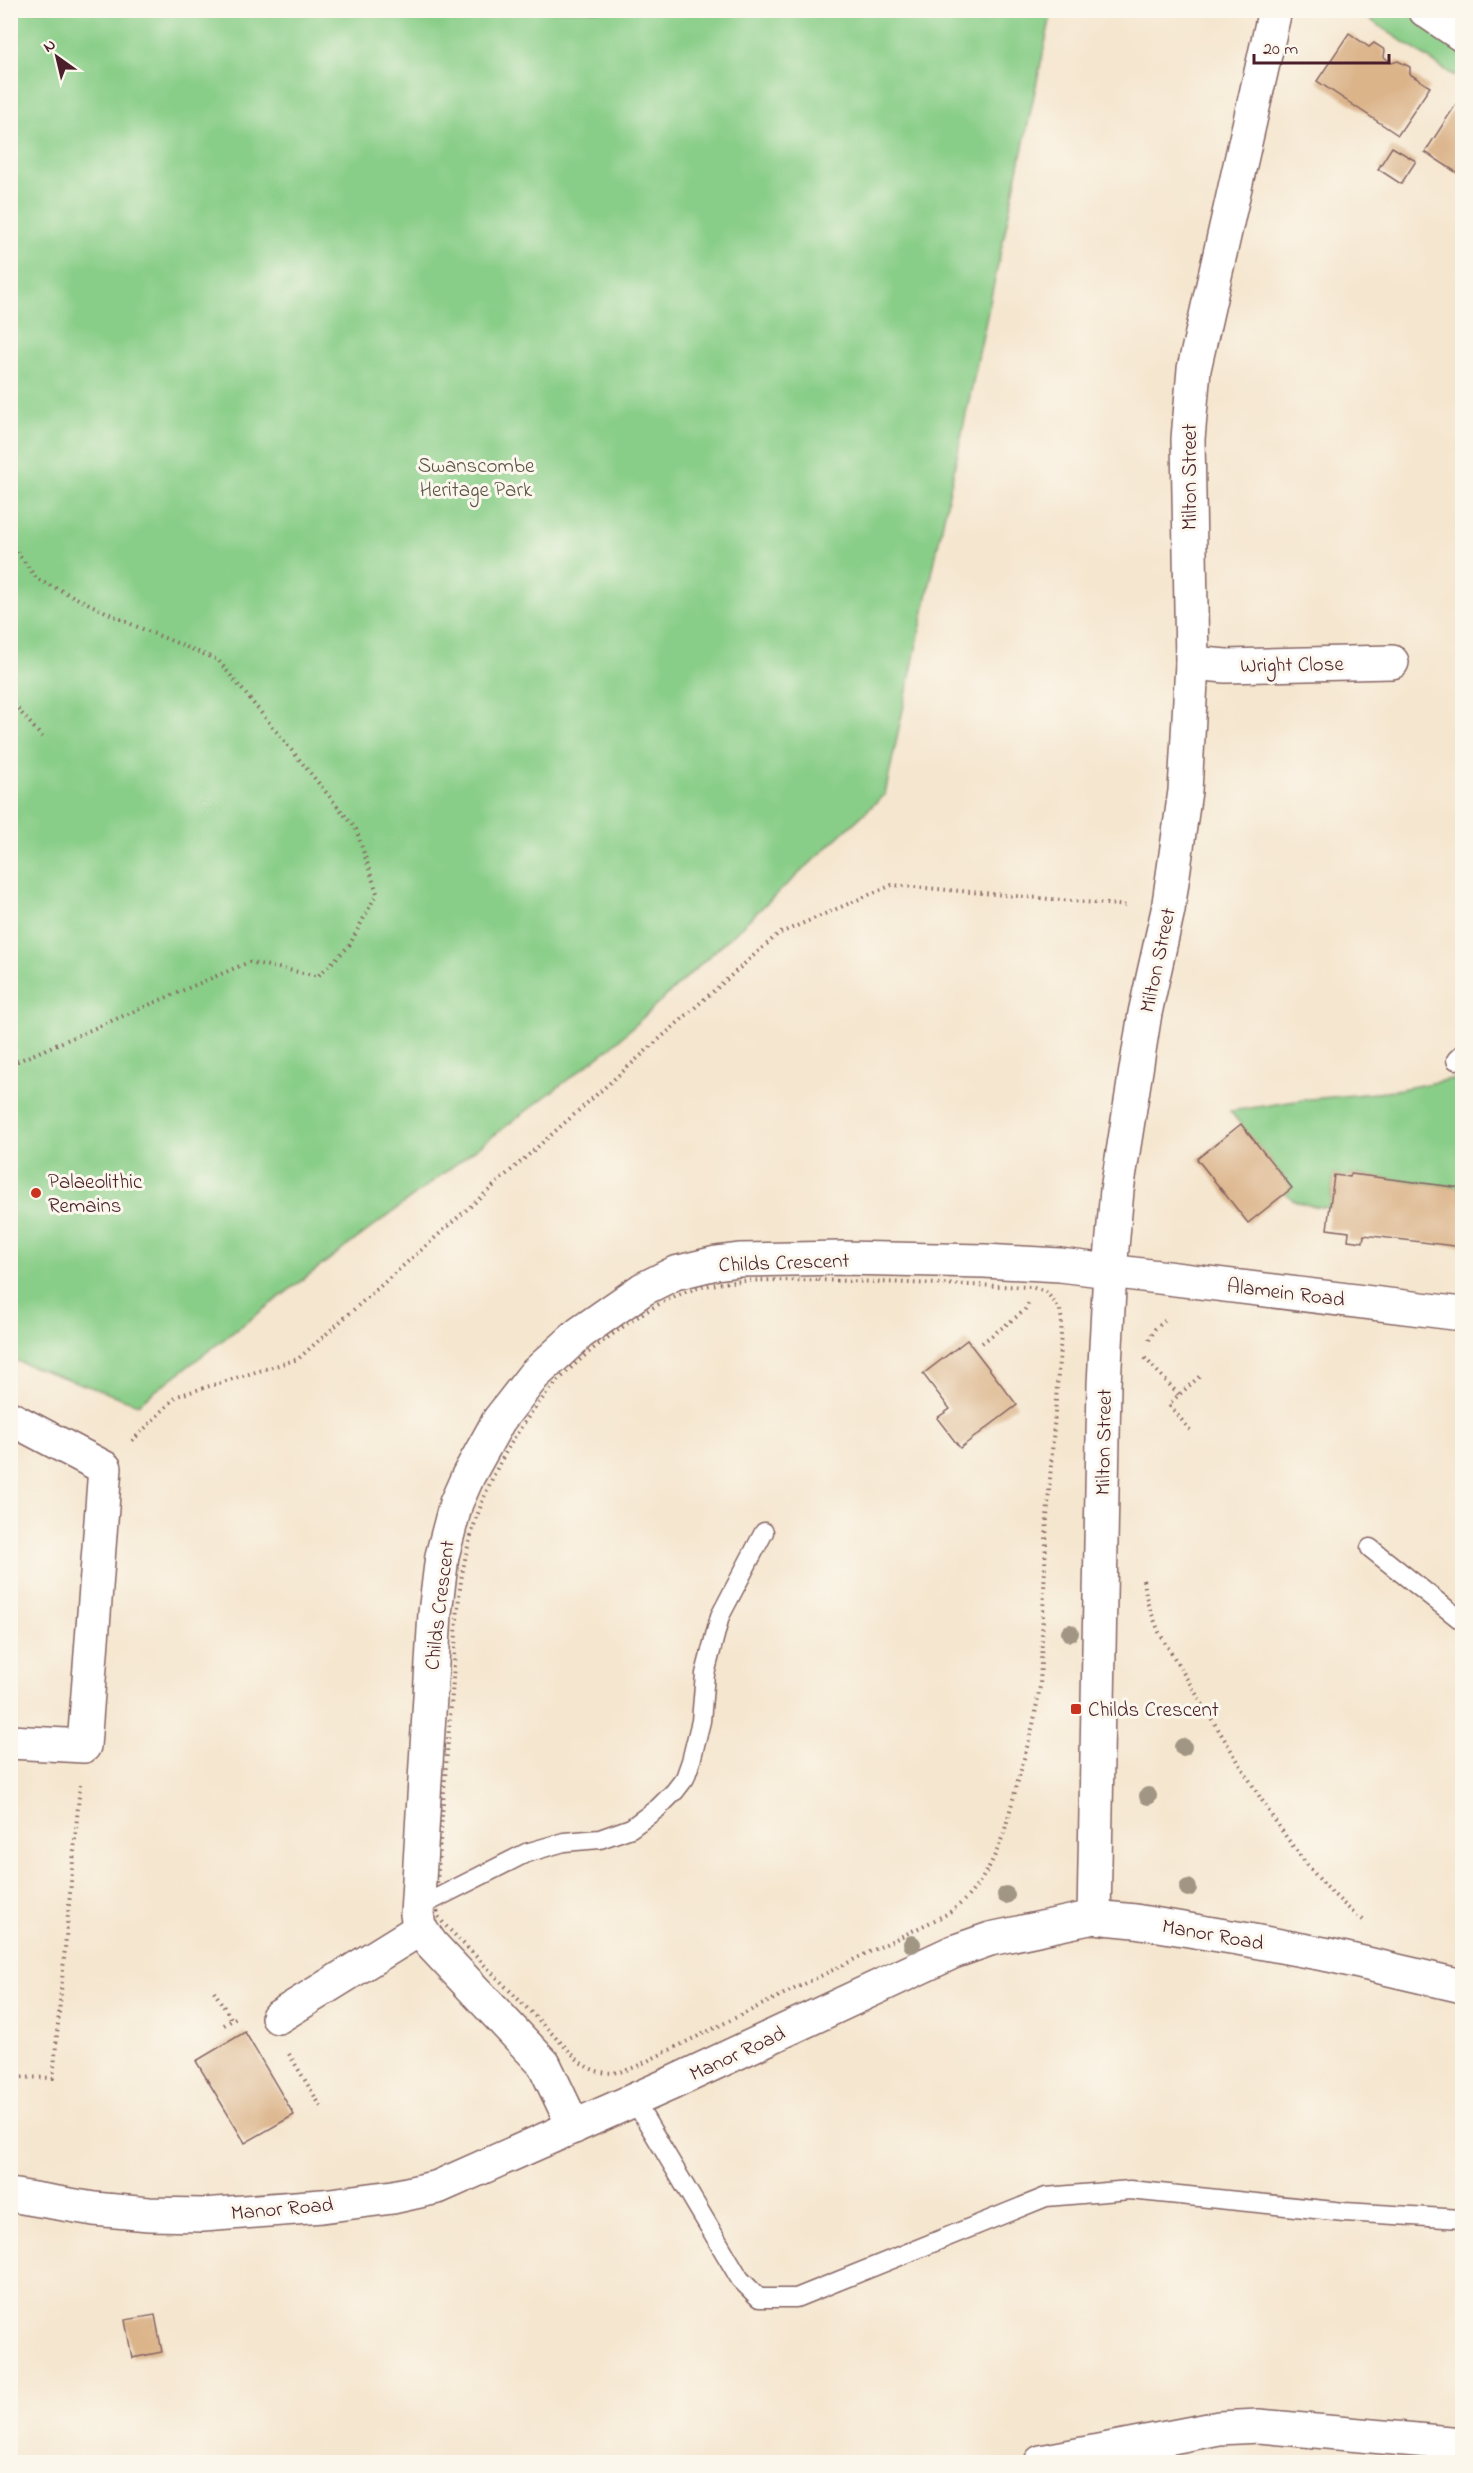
<svg xmlns="http://www.w3.org/2000/svg" width="1473" height="2473" font-family="'Indie Flower',sans-serif">
<style>
.green{fill:#89ce88;stroke:#6a765a;stroke-width:1.5}
.building{fill:#dbb48a}
.lines{fill:none;stroke-linecap:round;stroke-linejoin:round}
.service-casing{stroke:#866564;stroke-width:21}
.minor-casing{stroke:#866564;stroke-width:36}
.path{stroke:#866564;stroke-width:4;stroke-dasharray:1.5 4.5;stroke-linecap:butt}
.service{stroke:#fff;stroke-width:18}
.minor{stroke:#fff;stroke-width:33}
.tree{fill:#a19684}
.poi-dot{fill:#c8321e;stroke:#fbf7ec;stroke-width:2}
.labels{text-anchor:middle;stroke-width:6;stroke-linejoin:round;paint-order:stroke}
.park-label{font-size:21px;fill:#5d5447;stroke:#fbf7ec}
.street-label{font-size:21px;fill:#4a1f2b;stroke:#fbf7ec}
.poi-label{font-size:21px;fill:#4a1f2b;stroke:#fbf7ec;text-anchor:start}
</style>
<rect width="100%" height="100%" fill="#fbf7ec"/>
<filter id="ink" filterUnits="userSpaceOnUse"><feTurbulence type="fractalNoise" baseFrequency=".0167" numOctaves="2"/><feDisplacementMap in="SourceGraphic" scale="12" xChannelSelector="R" yChannelSelector="G"/><feConvolveMatrix kernelMatrix="1 2 1 2 8 2 1 2 1" color-interpolation-filters="sRGB"/></filter>
<filter id="wash" filterUnits="userSpaceOnUse"><feTurbulence type="fractalNoise" baseFrequency=".008" numOctaves="4" result="noise"/><feDisplacementMap in="SourceGraphic" scale="24" xChannelSelector="R" yChannelSelector="G"/><feGaussianBlur stdDeviation="1.35" result="paint"/><feColorMatrix in="noise" values="0 0 0 0 0 0 0 0 0 0 0 0 0 0 0 0 0 1.4 0 .05"/><feComposite in="paint" operator="in"/></filter>
<g filter="url(#wash)">
<rect width="100%" height="100%" fill="#f5e6cf"/>
<!-- green -->
<g class="green">
<path d="M11,10L1052,11L885,794L611,1047L138,1404L11,1359Z"/>
<path d="M1357,11H1406L1462,49V81Z"/>
<path d="M1462,1077V1188L1351,1174L1350,1177L1334,1175L1329,1208C1316,1206 1294,1205 1286,1193L1292,1188L1230,1111L1310,1099L1386,1092Z"/>
</g>
<g id="blocks">
<!-- building -->
<g class="building">
<path d="M1349,33L1369,47L1374,43L1385,50L1384,57L1392,63L1398,61L1410,67V74L1430,87L1398,135L1317,81Z"/>
<path d="M1456,104L1462,108V176L1425,152Z"/>
<path d="M1392,147L1416,161L1401,184L1378,169Z"/>
<path d="M1241,1124L1292,1188L1248,1223L1197,1159Z"/>
<path d="M1351,1174L1462,1188V1247L1364,1235L1363,1242L1348,1240L1349,1232L1327,1229L1334,1175L1350,1177Z"/>
<path d="M967,1340L1017,1405L960,1448L937,1418L950,1409L923,1374Z"/>
<path d="M245,2032L294,2115L245,2143L196,2061Z"/>
<path d="M155,2315L162,2352L132,2358L125,2320Z"/>
</g>
</g>
</g>
<g filter="url(#ink)">
<use href="#blocks" fill-opacity="0" stroke="#866564" stroke-width="1.5"/>
<g class="lines">
<defs>
<g id="service">
<path d="M1456,1060L1462,1054"/>
<path d="M1370,1548L1462,1621"/>
<path d="M417,1908L526,1853L564,1842L600,1839L631,1828L658,1808L675,1791L685,1778L691,1761L701,1721L705,1674L720,1616L764,1532"/>
<path d="M634,2100L740,2279L759,2298H796L1046,2197L1130,2190L1344,2212L1462,2219"/>
</g>
<g id="minor">
<path d="M1425,10L1462,35"/>
<path d="M1192,663L1226,666L1392,662"/>
<path d="M10,1418L105,1468L84,1746L10,1742"/>
<path d="M1094,1917L1104,1384L1110,1271L1117,1190L1145,1013L1168,910L1185,791L1192,663L1188,439L1194,369L1275,10"/>
<path d="M278,2017L420,1929"/>
<path d="M574,2127L544,2064L431,1944L419,1926L417,1914L435,1613L442,1556L456,1503L468,1476L499,1420L534,1375L580,1333L643,1289L675,1273L716,1263L739,1260L842,1258L984,1261L1060,1265L1462,1314"/>
<path d="M10,2195L94,2209L149,2214L203,2215L322,2206L393,2197L438,2187L670,2084L953,1952L990,1939L1094,1917L1135,1921L1243,1939L1329,1955L1462,1986"/>
<path d="M1041,2462L1219,2428L1259,2426L1462,2444"/>
</g>
</defs>
<!-- service casing -->
<use href="#service" class="service-casing"/>
<!-- minor casing -->
<use href="#minor" class="minor-casing"/>
<!-- path -->
<g class="path">
<path d="M10,542L37,579L133,625L218,660L356,829L377,893L349,946L318,976L249,962L18,1061H10"/>
<path d="M10,700L43,738"/>
<path d="M818,1280L1031,1287L1046,1292L1052,1299L1060,1310L1062,1321L1047,1518L1040,1686L1033,1725L1005,1829C994,1863 977,1894 947,1914L635,2067C615,2075 598,2076 580,2062L444,1924L438,1916L436,1897C441,1829 446,1761 452,1694C455,1656 456,1618 461,1581C476,1485 528,1395 606,1339C636,1317 669,1294 706,1286C742,1278 781,1281 818,1280Z"/>
<path d="M1149,1340L1155,1329L1167,1319"/>
<path d="M982,1343L1024,1311L1029,1303"/>
<path d="M1145,1358L1179,1395"/>
<path d="M1190,1430L1170,1406V1403L1200,1376"/>
<path d="M132,1441L177,1396L298,1359L778,934L892,885L1129,906"/>
<path d="M1143,1580L1148,1604L1159,1632C1184,1675 1210,1716 1236,1758C1271,1816 1309,1879 1363,1920"/>
<path d="M214,1991L232,2020"/>
<path d="M224,2025L239,2016"/>
<path d="M289,2054L323,2110"/>
<path d="M10,2077L53,2078L80,1785"/>
</g>
<!-- service -->
<use href="#service" class="service"/>
<!-- minor -->
<use href="#minor" class="minor"/>
</g>
<!-- trees -->
<g class="tree">
<circle cx="1070" cy="1633" r="9"/>
<circle cx="1183" cy="1747" r="9"/>
<circle cx="1148" cy="1796" r="9"/>
<circle cx="1188" cy="1888" r="9"/>
<circle cx="1006" cy="1895" r="9"/>
<circle cx="912" cy="1944" r="9"/>
</g>
</g>
<!-- markers -->
<g class="poi-dot">
<circle cx="36" cy="1193" r="6"/>
<rect x="1070" y="1703" width="12" height="12" rx="3"/>
</g>
<g class="labels">
<!-- park labels -->
<g class="park-label">
<text x="476" y="472">Swanscombe<tspan x="476" dy="24">Heritage Park</tspan></text>
</g>
<!-- street labels -->
<g class="street-label">
<text transform="translate(1189 477) rotate(-90)" y="7">Milton Street</text>
<text transform="translate(1292 664) rotate(-1)" y="7">Wright Close</text>
<text transform="translate(1157 960) rotate(-78)" y="7">Milton Street</text>
<text transform="translate(784 1262) rotate(-2)" y="7">Childs Crescent</text>
<text transform="translate(1286 1292) rotate(7)" y="7">Alamein Road</text>
<text transform="translate(1103 1442) rotate(-89)" y="7">Milton Street</text>
<text transform="translate(439 1605) rotate(-83)" y="7">Childs Crescent</text>
<text transform="translate(1213 1934) rotate(10)" y="7">Manor Road</text>
<text transform="translate(737 2053) rotate(-25)" y="7">Manor Road</text>
<text transform="translate(282 2208) rotate(-5)" y="7">Manor Road</text>
</g>
<!-- poi labels -->
<g class="poi-label">
<text x="48" y="1188">Palaeolithic<tspan x="48" dy="24">Remains</tspan></text>
<text x="1088" y="1716">Childs Crescent</text>
</g>
</g>
<!-- margin -->
<rect width="1473" height="2473" fill="none" stroke="#fbf7ec" stroke-width="36"/>
<!-- north arrow -->
<g transform="translate(57 57) rotate(326)" stroke="#fbf7ec" stroke-width="4.5" paint-order="stroke">
<path d="M0-4.5L10 22L0 15L-10 22Z" fill="#4a1f2b"/>
<text y="-9" font-size="16" font-weight="bold" text-anchor="middle" fill="#4a1f2b">N</text>
</g>
<!-- scale -->
<path d="M1254 54v9h135v-9" fill="none" stroke="#4a1f2b" stroke-width="3"/>
<text x="1263" y="54" font-size="18" fill="#4a1f2b" stroke="#fbf7ec" stroke-width="4.5" paint-order="stroke">20 m</text>
</svg>
